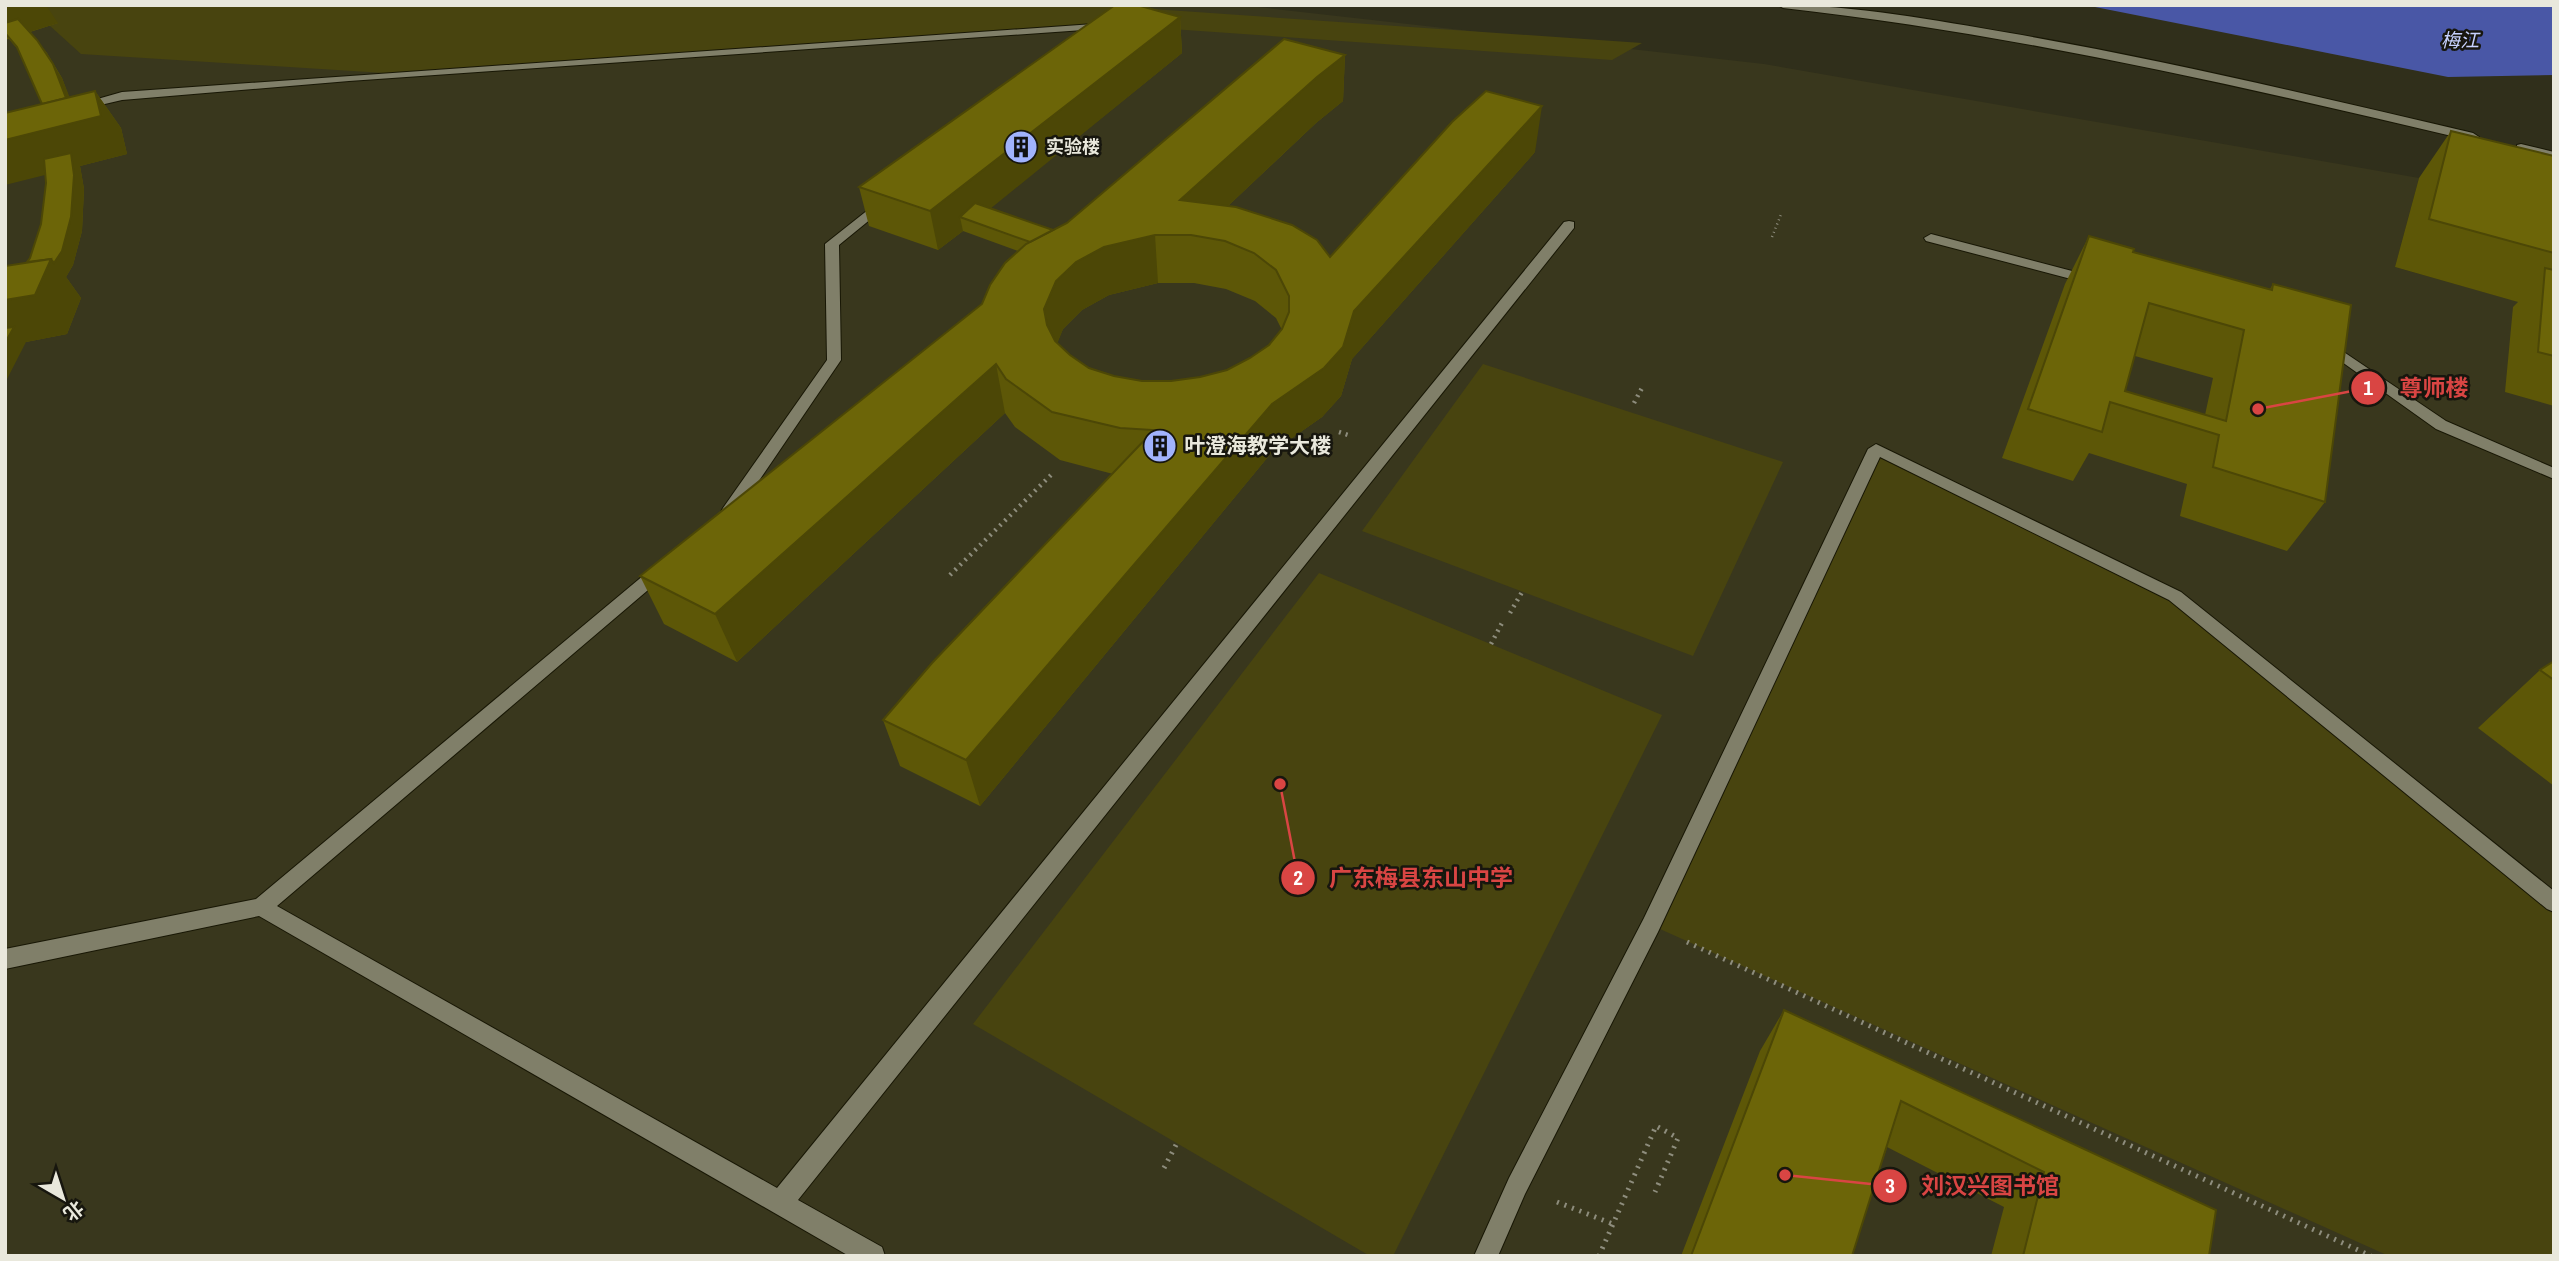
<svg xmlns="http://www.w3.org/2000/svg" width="2559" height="1261" font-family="'Archivo Narrow','Noto Sans SC',sans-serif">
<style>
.built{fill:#39371d}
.green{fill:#48440f}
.water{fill:#4957a6}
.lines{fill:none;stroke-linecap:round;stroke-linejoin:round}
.service-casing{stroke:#181705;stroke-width:2}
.secondary-casing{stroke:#181705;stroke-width:2}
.path-far2{stroke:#8e8d7d;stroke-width:2.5;stroke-dasharray:1 3.5;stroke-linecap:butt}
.path-far1{stroke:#8e8d7d;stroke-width:4.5;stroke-dasharray:2 5;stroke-linecap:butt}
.path{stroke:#8e8d7d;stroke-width:5;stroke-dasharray:2 6;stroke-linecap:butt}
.service{fill:#807f69;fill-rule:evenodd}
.secondary{fill:#807f69;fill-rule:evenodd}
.wall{fill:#5d5707;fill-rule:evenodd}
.shaded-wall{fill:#4c4706}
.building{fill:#6c6508;stroke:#4c4706;stroke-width:2;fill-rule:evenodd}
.labels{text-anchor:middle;stroke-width:5;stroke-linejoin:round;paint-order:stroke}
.far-poi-label{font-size:18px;font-weight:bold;fill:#e9e8dc;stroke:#17160e;text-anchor:start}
.far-water-label{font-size:19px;font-style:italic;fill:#c7d2ff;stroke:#17160e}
.poi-label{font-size:21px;font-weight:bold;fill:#e9e8dc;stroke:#17160e;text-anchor:start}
.leader{fill:none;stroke:#d94543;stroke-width:2.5}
.callout-dot{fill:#d94543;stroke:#17160e;stroke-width:2.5}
.mark-label{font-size:21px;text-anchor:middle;font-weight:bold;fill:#fff}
.callout-label{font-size:23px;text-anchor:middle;font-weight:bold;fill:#d94543;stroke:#17160e;stroke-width:5;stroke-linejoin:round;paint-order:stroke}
</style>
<rect width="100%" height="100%" fill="#302f1b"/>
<!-- built -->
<path class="built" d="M5,5H1240L1764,64L2419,178L2395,267L2554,312V1256H5Z"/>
<!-- green -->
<g class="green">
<path d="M27,5H1095L1642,43L1612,60L1114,25L416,75L81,54Z"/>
<path d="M1483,364L1783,462L1693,656L1362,531Z"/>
<path d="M1876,449L2175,596L2554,903V1256H2389L1651,925Z"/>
<path d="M1319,573L1662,715L1393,1256H1370L973,1024Z"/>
</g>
<!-- water -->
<path class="water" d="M2085,5H2554V75L2448,77Z"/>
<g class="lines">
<defs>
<g id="service">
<path d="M1108,23L1113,26L1112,28L349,81L122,100L79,110L73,106L122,92Z"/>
<path d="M883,198L888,199V205L839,245L841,360L735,516H723L721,512L723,508L827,360L825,244Z"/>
<path d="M1569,221L1574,222V228L798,1200L882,1247L885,1256H849L259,916L5,969V949L256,899L656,565H668L670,569L668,573L277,906L777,1188L1564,222Z"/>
<path d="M1931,234L2095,277L2097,280L2090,284L1926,241L1924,238Z"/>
<path d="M2326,340L2446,421L2554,468V479L2436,429L2321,347L2319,344L2321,341Z"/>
<path d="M1876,444L2181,592L2554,891V912L2547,909L2169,600L1880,457L1658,932L1525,1194L1498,1256H1474L1509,1178L1644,918L1868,449Z"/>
</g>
<g id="secondary">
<path d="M1778,5C1856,5 1933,20 2010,33C2166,60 2319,97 2473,133L2479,137L2473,141C2244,87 2017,34 1783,8Z"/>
<path d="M2521,144L2554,152V160L2517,151V145Z"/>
</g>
</defs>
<!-- service casing -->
<use href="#service" class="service-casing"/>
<!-- secondary casing -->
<use href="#secondary" class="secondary-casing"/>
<!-- path-far2 -->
<path class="path-far2" d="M1772,237L1782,212"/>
<!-- path-far1 -->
<g class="path-far1">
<path d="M1634,403L1643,386"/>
<path d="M1339,432L1351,436"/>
<path d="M950,575L1052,474"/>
<path d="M1510,613L1522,592"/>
<path d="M1491,644L1503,621"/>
</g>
<!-- path -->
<g class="path">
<path d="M1687,942L2371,1256"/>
<path d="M1164,1168L1177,1143"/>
<path d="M1557,1202L1613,1224"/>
<path d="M1599,1256L1656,1126L1678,1138L1655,1192"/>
</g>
<!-- service -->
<use href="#service" class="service"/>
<!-- secondary -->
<use href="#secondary" class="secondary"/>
</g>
<!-- wall -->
<g class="wall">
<path d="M5,5L58,23L30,32L47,53L62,78L69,97L95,91L121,128L127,154L80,166L84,189L82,231L73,265L66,277L81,298L67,334L26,342L27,262L30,258L41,224L46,183L42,104L20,52L9,39L5,40Z"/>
<path d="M1180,17L1182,53L990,208L1053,230L1067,223L1345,55L1343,101L1316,123L1228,206L1330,257L1535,152L1352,359L1341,396L1322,417L1272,452L980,806L900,766L883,720L1113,474L1060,460L1015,427L1005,413L737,662L664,624L640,576L982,304L1018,251L963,231L938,250L869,226L859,187ZM1158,283H1194L1226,289L1255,301L1276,318L1282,330L1269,345L1250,358L1227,370L1200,377L1171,381H1142L1114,376L1089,368L1070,355L1057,343L1063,329L1082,310L1109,295Z"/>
<path d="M2451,131L2554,156V406L2505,392L2513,307L2518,302L2395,267L2419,178Z"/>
<path d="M2089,236L2133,252L2270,289L2273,284L2325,502L2287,551L2180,516L2187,484L2089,453L2073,481L2002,458L2065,284ZM2135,356L2213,378L2205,415L2125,391Z"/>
<path d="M2554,661V786L2478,728L2540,670Z"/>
<path d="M1784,1010L2209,1256H1991L2004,1207L1887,1147L1852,1256H1681L1760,1051Z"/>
</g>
<!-- shaded-wall -->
<g class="shaded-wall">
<path d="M5,5H46L58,23L10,38L5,33Z"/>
<path d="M1180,17L1182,53L974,222L960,217L963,231L938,250L930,211Z"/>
<path d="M37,40L62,78L79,121L95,91L121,128L127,154L80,166L84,189L82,231L73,265L66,277L81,298L67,334L26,342L5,383V300L38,288L73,168L5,185V140L75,122Z"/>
<path d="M1345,55L1343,101L1316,123L1196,236L1180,200L1317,77Z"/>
<path d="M1542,106L1535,152L1352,359L1341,396L1322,417L1272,452L980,806L966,760L1272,404L1354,311Z"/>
<path d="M1155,235L1158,283L1109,295L1082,310L1063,329L1052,357L1044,309L1056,281L1072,256L1104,247Z"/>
<path d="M996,364L1005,413L737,662L715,614Z"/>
</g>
<!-- building -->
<g class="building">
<path d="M1115,5H1137L1180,17L930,211L859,187Z"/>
<path d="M18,19L37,40L53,64L66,98L42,104L17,47L5,33V23Z"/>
<path d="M1284,39L1345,55L1317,77L1180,200L1236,207L1292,225L1317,240L1330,257L1452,122L1486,91L1542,106L1354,311L1343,347L1324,368L1272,404L966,760L883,720L932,663L1154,430L1120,428L1052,412L1006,379L996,364L715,614L640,576L982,304L990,285L1005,263L1026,244L1067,223ZM1155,235H1191L1225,241L1254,253L1276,270L1289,296V312L1282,329L1269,345L1250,358L1227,370L1200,377L1171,381H1142L1114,376L1089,368L1070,355L1055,341L1047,325L1044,309L1056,281L1076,262L1104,247Z"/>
<path d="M95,91L101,116L5,140V113Z"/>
<path d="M2451,131L2554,156V253L2429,219Z"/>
<path d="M71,153L74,175L71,217L62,251L54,263L51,259L27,262L30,258L41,224L46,183L44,159Z"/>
<path d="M975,203L1053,230L1030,242L960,217Z"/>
<path d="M2089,236L2134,249L2133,252L2272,290L2273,284L2351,305L2325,502L2213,467L2219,435L2110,402L2102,432L2028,409ZM2149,303L2244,330L2226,421L2125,391Z"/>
<path d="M51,259L35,295L5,300V266Z"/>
<path d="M2545,268L2554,270V356L2538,352Z"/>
<path d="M14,327L5,343V328Z"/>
<path d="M2554,661V680L2540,670Z"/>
<path d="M1784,1010L2216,1210L2209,1256H2023L2044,1172L1901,1101L1852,1256H1691Z"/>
</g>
<!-- icons -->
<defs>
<symbol id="building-disc" viewBox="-11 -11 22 22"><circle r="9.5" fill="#a1b3fd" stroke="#17160e"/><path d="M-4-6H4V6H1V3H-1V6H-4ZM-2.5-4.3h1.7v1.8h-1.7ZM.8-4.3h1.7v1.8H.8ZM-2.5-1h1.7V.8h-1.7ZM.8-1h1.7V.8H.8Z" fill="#111"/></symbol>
</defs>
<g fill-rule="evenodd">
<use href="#building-disc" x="1002" y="128" width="38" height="38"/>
<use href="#building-disc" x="1141" y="427" width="38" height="38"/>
</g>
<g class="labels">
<!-- far-poi labels -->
<g class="far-poi-label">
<text x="1046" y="153">实验楼</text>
</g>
<!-- far-water labels -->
<g class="far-water-label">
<text x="2460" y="47">梅江</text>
</g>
<!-- poi labels -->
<g class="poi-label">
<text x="1184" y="453">叶澄海教学大楼</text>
</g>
</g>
<!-- callouts -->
<path class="leader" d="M2258 409L2368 388M1280 784L1298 878M1785 1175L1890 1186"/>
<g class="callout-dot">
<circle cx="2258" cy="409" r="7"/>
<circle cx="1280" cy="784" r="7"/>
<circle cx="1785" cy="1175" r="7"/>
<circle cx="2368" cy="388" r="18"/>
<circle cx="1298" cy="878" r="18"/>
<circle cx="1890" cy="1186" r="18"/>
</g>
<g class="mark-label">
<text x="2368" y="395">1</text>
<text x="1298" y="885">2</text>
<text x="1890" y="1193">3</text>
</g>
<g class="callout-label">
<text x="2434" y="396">尊师楼</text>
<text x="1421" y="886">广东梅县东山中学</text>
<text x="1990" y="1194">刘汉兴图书馆</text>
</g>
<!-- border -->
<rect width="2559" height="1261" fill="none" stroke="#e9e8dc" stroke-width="14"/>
<!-- north arrow -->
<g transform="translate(63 1198) rotate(141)" stroke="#17160e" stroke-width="5" paint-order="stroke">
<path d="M0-5L12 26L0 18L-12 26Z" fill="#e9e8dc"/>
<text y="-10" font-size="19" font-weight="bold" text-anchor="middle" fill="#e9e8dc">北</text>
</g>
</svg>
